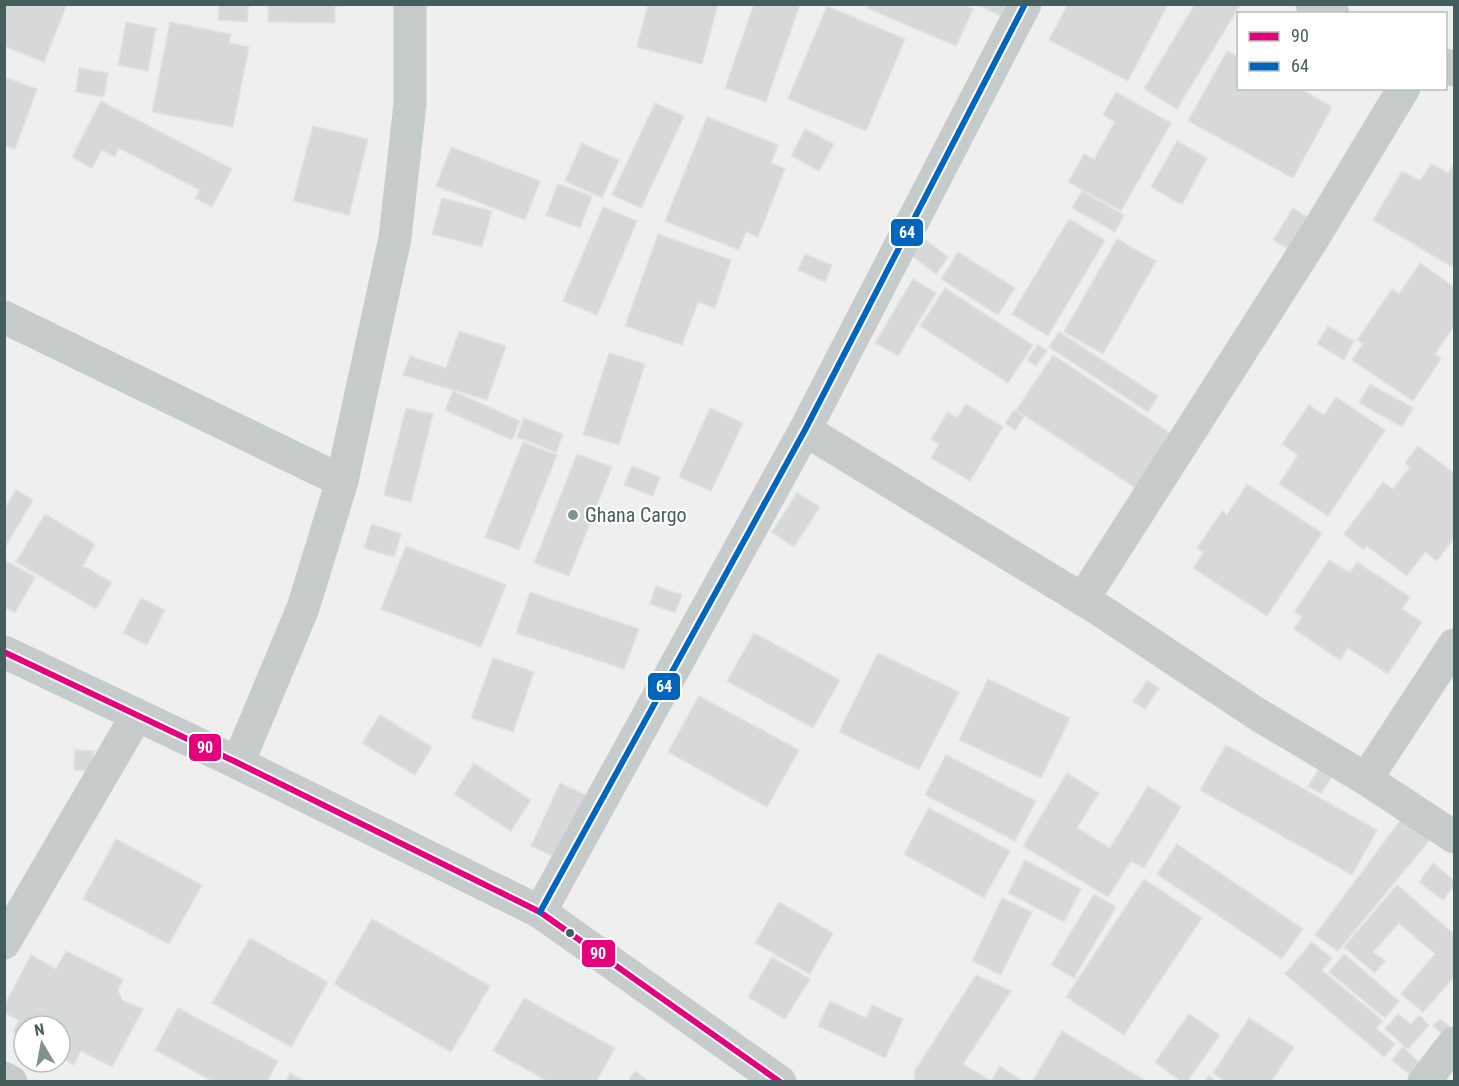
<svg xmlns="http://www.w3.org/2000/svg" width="1459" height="1086" font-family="'Roboto Condensed',sans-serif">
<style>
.building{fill:#d7d8d9;stroke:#e1e2e3;stroke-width:1.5}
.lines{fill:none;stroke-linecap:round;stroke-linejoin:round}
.minor{stroke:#c6cccc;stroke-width:33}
.bus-1-casing{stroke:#fff;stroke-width:10}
.bus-2-casing{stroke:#fff;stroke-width:10}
.bus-1{stroke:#e5007d;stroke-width:6}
.bus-2{stroke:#0065bd;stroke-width:6}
.poi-dot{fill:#809190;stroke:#fff;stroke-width:2}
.bus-dot{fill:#445e5d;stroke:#fff;stroke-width:2}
.labels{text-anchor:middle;stroke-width:4.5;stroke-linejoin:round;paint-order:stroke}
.poi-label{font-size:20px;fill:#445e5d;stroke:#fff;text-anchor:start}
.line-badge{stroke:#fff;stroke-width:2}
.badge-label{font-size:16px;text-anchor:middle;font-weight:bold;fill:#fff}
</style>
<rect width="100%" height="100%" fill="#f0eff0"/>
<!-- building -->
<g class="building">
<path d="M4,4H67L44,62L4,46Z"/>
<path d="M219,4H249L247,22L218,20Z"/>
<path d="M268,4H343V6H335V23L268,22Z"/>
<path d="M648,4H718L702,64L637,47Z"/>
<path d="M754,4H800L766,102L725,88Z"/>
<path d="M868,4H963L973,9L956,46L867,8Z"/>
<path d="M975,4H1006L1001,16Z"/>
<path d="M1068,4H1168L1128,81L1049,40Z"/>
<path d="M1195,4L1240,5L1177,109L1144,89Z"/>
<path d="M827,6L905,39L866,131L788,99Z"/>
<path d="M126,22L156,28L148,71L118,65Z"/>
<path d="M170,22L231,34L229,43L249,47L233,127L152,112Z"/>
<path d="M1227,51L1238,57V88H1305L1304,91L1332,107L1293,178L1188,121Z"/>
<path d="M79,68L108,73L104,97L76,92Z"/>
<path d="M4,77L37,89L15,149L4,145Z"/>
<path d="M1116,92L1171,123L1121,211L1068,182L1084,154L1094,159L1115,122L1103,115Z"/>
<path d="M101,101L232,169L212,207L195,198L200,190L119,148L115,157L102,150L92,168L72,157Z"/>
<path d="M655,103L684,116L641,208L612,195Z"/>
<path d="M707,117L778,145L771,163L785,169L758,237L746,232L739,250L665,221Z"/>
<path d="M313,126L368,139L349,215L293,201Z"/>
<path d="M805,129L834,144L819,171L791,156Z"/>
<path d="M1177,141L1207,158L1182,205L1151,187Z"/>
<path d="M582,143L619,160L602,198L565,181Z"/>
<path d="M451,147L540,181L525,220L436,186Z"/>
<path d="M1431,164L1448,173L1454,165V268L1373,220L1402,171L1420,181Z"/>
<path d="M558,184L592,196L580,228L546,215Z"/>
<path d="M1082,191L1124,215L1115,232L1072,208Z"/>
<path d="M442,198L492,211L482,247L432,234Z"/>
<path d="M603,207L637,221L597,315L563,301Z"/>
<path d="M1293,208L1310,219L1290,250L1273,240Z"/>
<path d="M1069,219L1105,240L1048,336L1012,314Z"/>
<path d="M658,234L731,260L715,308L698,302L682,345L625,326Z"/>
<path d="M920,236L948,257L936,274L907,252Z"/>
<path d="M1117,239L1156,261L1103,354L1064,332Z"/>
<path d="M958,252L1015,288L998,315L941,279Z"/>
<path d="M805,254L832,265L825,282L798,270Z"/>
<path d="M1420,263L1454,287V326L1435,354L1441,359L1413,401L1352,360L1363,344L1357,340L1392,289L1399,294Z"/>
<path d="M913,279L936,293L898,356L875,343Z"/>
<path d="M945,288L1033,345L1008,383L920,326Z"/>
<path d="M1328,326L1354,341L1344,360L1317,344Z"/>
<path d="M459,331L506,346L487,400L403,375L410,356L446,368Z"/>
<path d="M1059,332L1158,396L1148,412L1049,347Z"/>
<path d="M1038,345L1047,351L1036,366L1027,360Z"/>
<path d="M609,353L645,364L619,445L583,434Z"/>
<path d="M1053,355L1173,435L1137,489L1016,410Z"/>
<path d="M1370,384L1413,408L1402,427L1359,403Z"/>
<path d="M453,391L520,421L512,440L445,410Z"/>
<path d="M1336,397L1385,430L1328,516L1279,484L1298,455L1282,444L1309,405L1324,415Z"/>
<path d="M966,404L1003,427L970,481L931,458L939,444L931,439L948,412L957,418Z"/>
<path d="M406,408L433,414L411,502L384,495Z"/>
<path d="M710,408L743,423L711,491L679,477Z"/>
<path d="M1014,410L1024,417L1015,430L1005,423Z"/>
<path d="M524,418L563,434L556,452L517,437Z"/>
<path d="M523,442L557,455L519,550L485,537Z"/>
<path d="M1418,446L1454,473V538L1437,561L1425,552L1407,576L1367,546L1364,550L1344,534L1383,482L1393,489L1410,467L1405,463Z"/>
<path d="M577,454L612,467L569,576L534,563Z"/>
<path d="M632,466L660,477L653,496L624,485Z"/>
<path d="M1247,484L1322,533L1267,616L1193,568L1204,552L1197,548L1222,511L1227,515Z"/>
<path d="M16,490L33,500L4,549V509Z"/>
<path d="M797,493L820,507L794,547L772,532Z"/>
<path d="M45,514L95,544L83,566L112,582L96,609L16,562Z"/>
<path d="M372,524L401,534L394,557L364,548Z"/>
<path d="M406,546L506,585L481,647L381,609Z"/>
<path d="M4,560L35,577L15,613L4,607Z"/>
<path d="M1329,560L1350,573L1357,562L1410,597L1402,609L1422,622L1388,674L1348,648L1340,660L1294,629L1302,617L1294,612Z"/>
<path d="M656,586L682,595L675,613L650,604Z"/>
<path d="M530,592L639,629L624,669L516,633Z"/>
<path d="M141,598L165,610L147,645L123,633Z"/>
<path d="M754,633L840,680L813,728L727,681Z"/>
<path d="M878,653L959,692L919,770L839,732Z"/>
<path d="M493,658L534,672L513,732L471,718Z"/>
<path d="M988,679L1070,718L1041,778L959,740Z"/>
<path d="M1147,680L1159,688L1145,709L1133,702Z"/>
<path d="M699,696L799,750L767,807L668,752Z"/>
<path d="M380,715L432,747L415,775L362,743Z"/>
<path d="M1226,745L1377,830L1352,875L1200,790Z"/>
<path d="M75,750L94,751L93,771L74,770Z"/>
<path d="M946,755L1036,801L1015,841L925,795Z"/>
<path d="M474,763L531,800L511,831L454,794Z"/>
<path d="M1320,767L1333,775L1321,794L1308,786Z"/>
<path d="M1067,773L1099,793L1077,828L1110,848L1148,786L1181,807L1144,868L1131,861L1108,897L1023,846Z"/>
<path d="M560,783L586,795L557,858L531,846Z"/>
<path d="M929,808L1010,851L984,898L904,854Z"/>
<path d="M1402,818L1432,837L1338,951L1315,935Z"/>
<path d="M116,839L202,885L169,944L83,899Z"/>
<path d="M1177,844L1303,929L1282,959L1157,874Z"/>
<path d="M1025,860L1081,889L1064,922L1008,893Z"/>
<path d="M1433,863L1454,880V886L1443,900L1419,882Z"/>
<path d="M1144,879L1202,918L1124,1035L1066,997Z"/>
<path d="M1397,885L1454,934V977L1423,1012L1401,994L1435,954L1399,923L1373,952L1385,961L1375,973L1344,947Z"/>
<path d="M1094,894L1116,907L1074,978L1051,965Z"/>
<path d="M1002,898L1032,912L1001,975L972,961Z"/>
<path d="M779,902L833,933L810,974L755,943Z"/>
<path d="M372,919L490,986L451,1052L334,984Z"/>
<path d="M250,938L328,982L291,1047L212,1003Z"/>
<path d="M1312,942L1332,958L1322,970L1383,1021L1376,1028L1395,1044L1384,1057L1285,974Z"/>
<path d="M66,951L123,979L118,990L122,1000L143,1009L112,1067L81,1051L74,1065L60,1057V1026H24V1038L13,1032L19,1020L4,1013V1006L31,955L56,969Z"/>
<path d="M1344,954L1399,1001L1385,1018L1329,972Z"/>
<path d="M772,957L810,979L785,1019L748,997Z"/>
<path d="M976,975L1011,991L963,1064L991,1081L1000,1066L1024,1082H915L914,1072Z"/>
<path d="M524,998L615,1048L596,1082H549L493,1051Z"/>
<path d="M830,1001L866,1018L872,1005L903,1019L885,1058L818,1026Z"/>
<path d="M178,1008L278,1061L267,1082H214L155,1050Z"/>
<path d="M1189,1014L1220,1035L1187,1082H1182L1155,1062Z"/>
<path d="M1398,1014L1411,1024L1419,1015L1429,1025L1408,1049L1385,1029Z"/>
<path d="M1249,1018L1294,1047L1271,1082H1225L1213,1073Z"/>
<path d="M1440,1019L1452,1028L1445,1036L1433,1026Z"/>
<path d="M1062,1031L1148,1082H1032Z"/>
<path d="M1403,1047L1419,1062L1409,1074L1392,1060Z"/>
<path d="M635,1071L650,1082H627Z"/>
<path d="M290,1073L307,1082H286Z"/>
<path d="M1209,1075L1217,1082H1204Z"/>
</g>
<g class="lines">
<!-- minor -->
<g class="minor">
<path d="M1312,4L1333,14"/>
<path d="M1446,65L1454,70"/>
<path d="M4,317L342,481"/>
<path d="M805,430L1100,610L1257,714L1366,779L1454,837"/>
<path d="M1083,599L1314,237L1404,88"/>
<path d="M4,652L238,763L540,912L780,1082"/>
<path d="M238,763L303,608L342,481L395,238L410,104V4"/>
<path d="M1366,779L1454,645"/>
<path d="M540,912L805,430L1025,4"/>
<path d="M4,943L137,715"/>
<path d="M4,1078L11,1082"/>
<path d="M1424,1082L1454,1043"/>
</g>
<defs>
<path id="bus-1" d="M4,652L238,763L540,912L780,1082"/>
<path id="bus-2" d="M540,912L805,430L1025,4"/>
</defs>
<!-- bus-1 casing -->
<use href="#bus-1" class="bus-1-casing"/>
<!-- bus-2 casing -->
<use href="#bus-2" class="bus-2-casing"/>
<!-- bus-1 -->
<use href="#bus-1" class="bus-1"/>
<!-- bus-2 -->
<use href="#bus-2" class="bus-2"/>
</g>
<!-- markers -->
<circle class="poi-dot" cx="573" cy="515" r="6"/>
<circle class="bus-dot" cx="570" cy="933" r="5"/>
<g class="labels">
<!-- poi labels -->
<g class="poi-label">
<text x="585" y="522">Ghana Cargo</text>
</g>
</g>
<g class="line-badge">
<rect x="890" y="218" width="34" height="29" rx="6" fill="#0065bd"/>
<rect x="647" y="672" width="34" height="29" rx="6" fill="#0065bd"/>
<rect x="188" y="733" width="34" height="29" rx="6" fill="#e5007d"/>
<rect x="581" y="939" width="35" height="29" rx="6" fill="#e5007d"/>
</g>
<g class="badge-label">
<text x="907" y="238">64</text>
<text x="664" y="692">64</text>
<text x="205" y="753">90</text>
<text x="598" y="959">90</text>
</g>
<!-- border -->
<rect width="1459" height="1086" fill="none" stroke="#445e5d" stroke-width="12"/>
<!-- legend -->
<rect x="1237" y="12" width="210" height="78" fill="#ffffff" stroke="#b4bfbe" stroke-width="1.5"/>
<rect x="1249" y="32" width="30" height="9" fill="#e5007d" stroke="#b4bfbe" stroke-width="1.5"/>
<text x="1291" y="42" font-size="18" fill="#445e5d">90</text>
<rect x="1249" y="62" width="30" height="9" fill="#0065bd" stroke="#b4bfbe" stroke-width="1.5"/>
<text x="1291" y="72" font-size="18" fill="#445e5d">64</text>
<!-- north arrow -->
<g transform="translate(42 1044) rotate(350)"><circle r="28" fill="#ffffff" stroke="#b4bfbe" stroke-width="1.5"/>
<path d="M0-4.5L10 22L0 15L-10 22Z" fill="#809190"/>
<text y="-9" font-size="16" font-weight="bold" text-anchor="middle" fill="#445e5d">N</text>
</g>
</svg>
